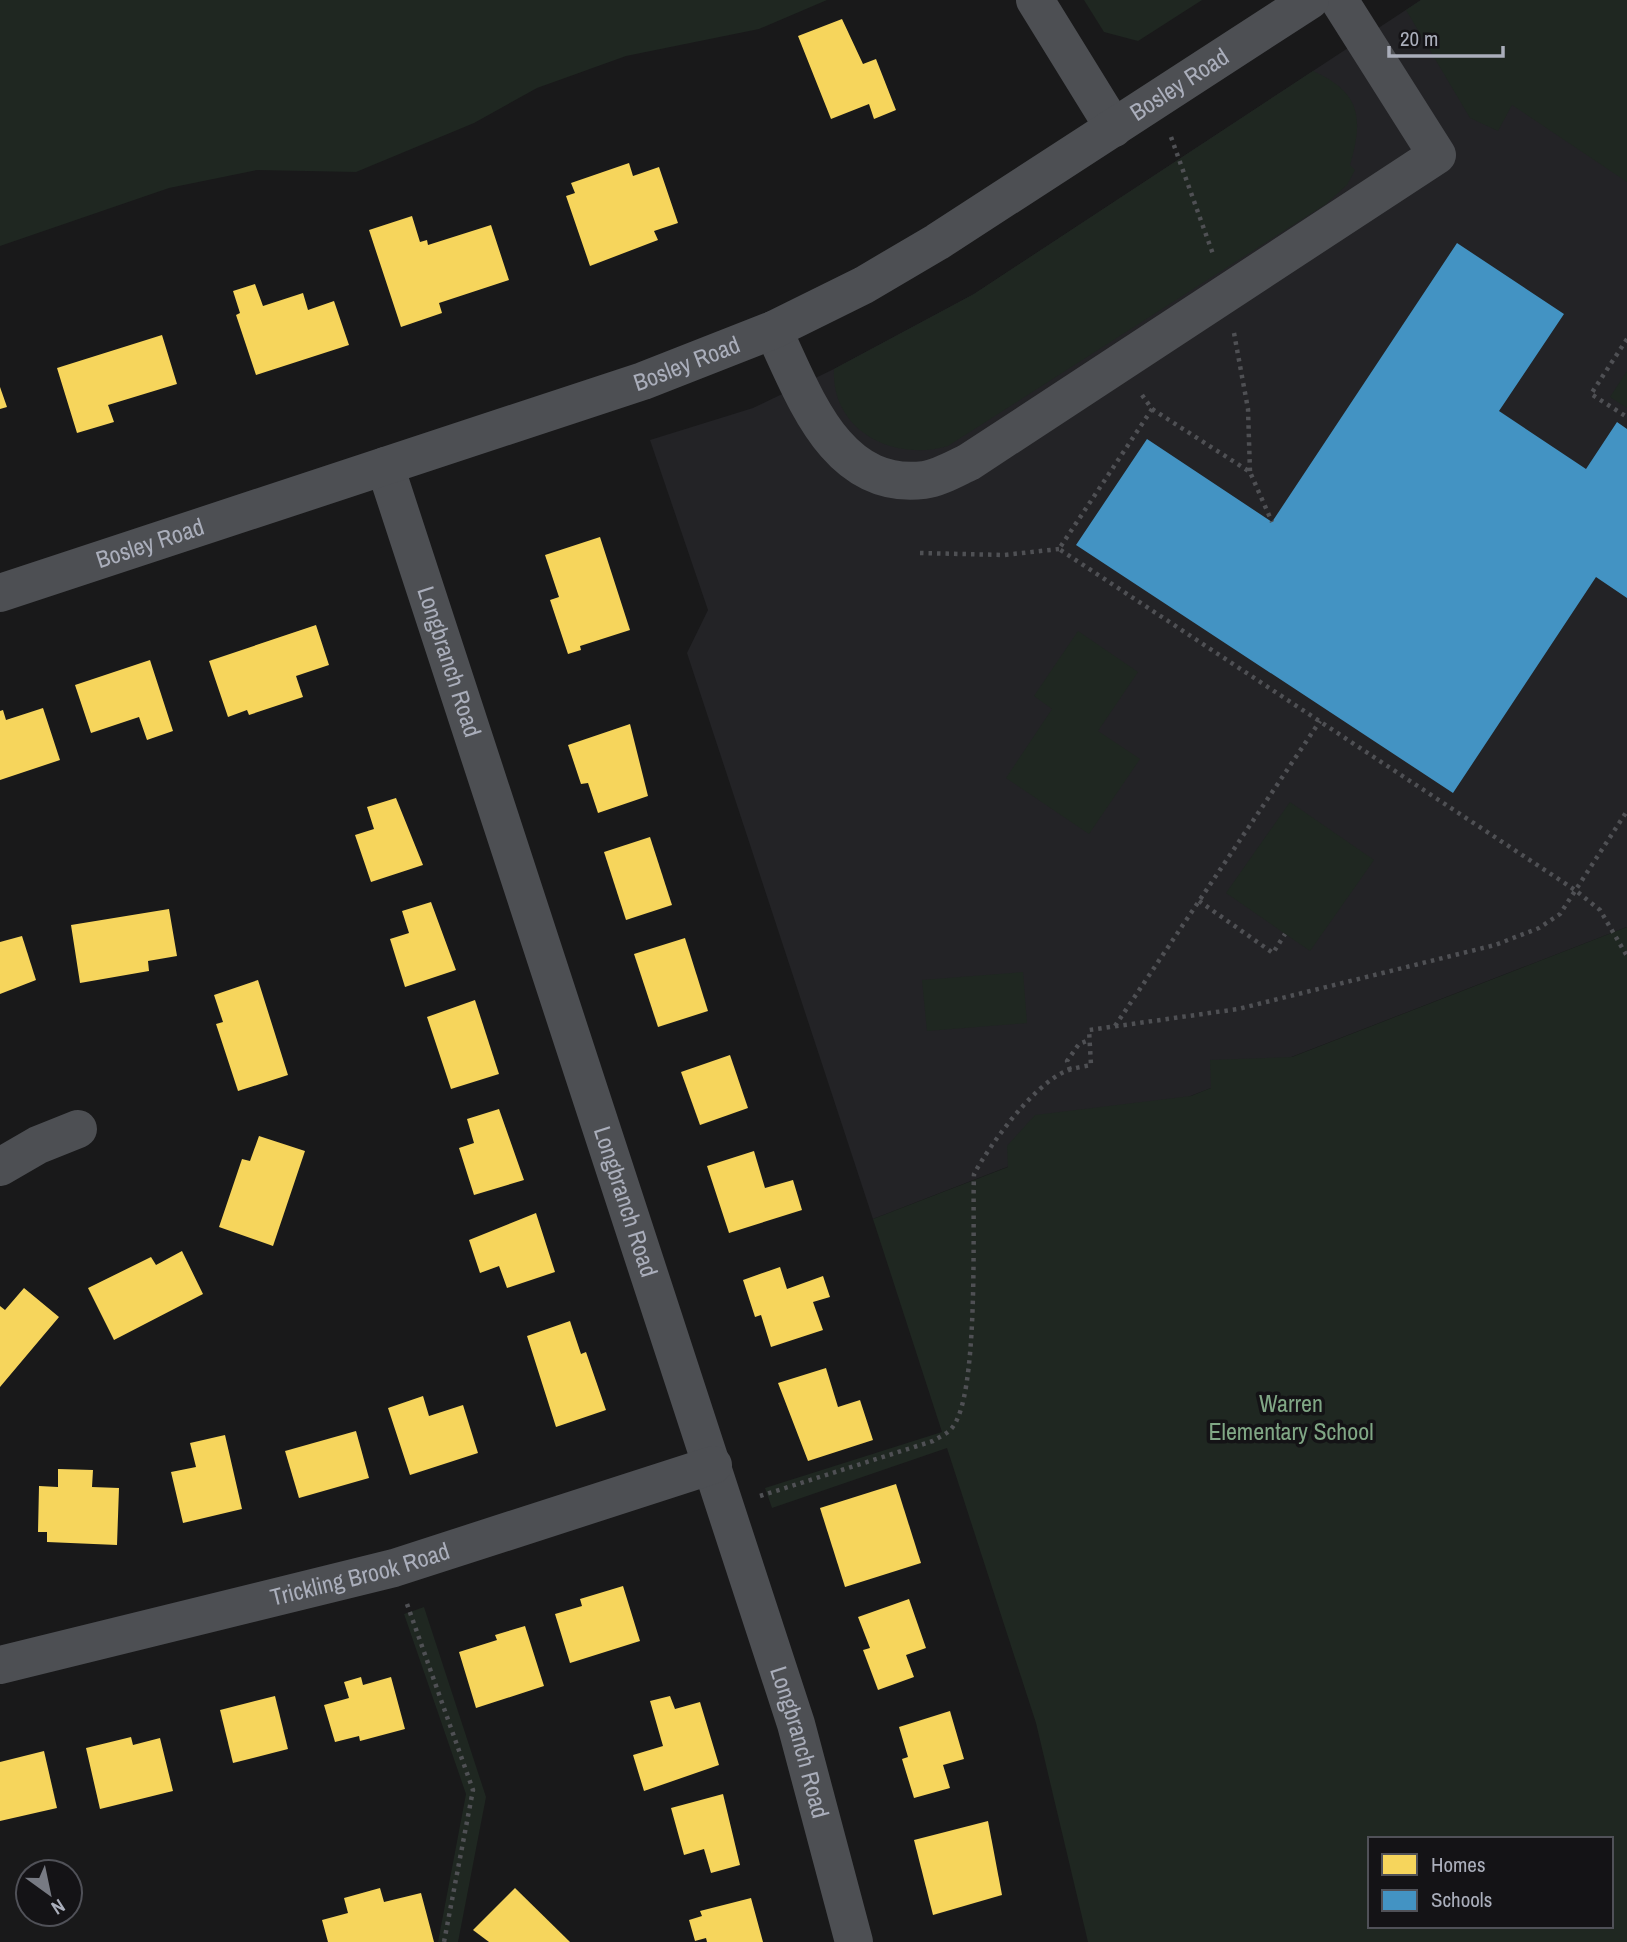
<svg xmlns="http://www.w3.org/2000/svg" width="1627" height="1942" font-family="'Archivo Narrow',sans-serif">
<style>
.built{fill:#232326}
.green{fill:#1f2721;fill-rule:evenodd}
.homes{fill:#f6d55c}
.schools{fill:#4393c3}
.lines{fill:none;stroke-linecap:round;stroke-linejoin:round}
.path{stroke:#4f5054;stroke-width:4.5;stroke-dasharray:3.5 5;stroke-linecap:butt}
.minor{stroke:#4d4f53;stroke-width:38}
.labels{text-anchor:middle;stroke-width:7;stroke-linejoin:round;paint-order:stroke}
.street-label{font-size:24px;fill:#aaaebb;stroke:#141316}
.park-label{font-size:24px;fill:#80a785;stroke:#141316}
</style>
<rect width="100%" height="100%" fill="#19191a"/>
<!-- built -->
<path class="built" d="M1421,0H1627V927L873,1219L687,653L708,610L650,440L753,408L834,369L974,294Z"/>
<!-- green -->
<g class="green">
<path d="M0,0H827L759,29L626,56L537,88L474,123L356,172L257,170L169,188L0,246Z"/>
<path d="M1084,0H1202L1138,41L1104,32Z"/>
<path d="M1421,0H1627V182L1512,105L1498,131L1470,118L1406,10Z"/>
<path d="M1313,71C1360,92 1364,117 1350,165L1355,170L1347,185L1326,204L948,446C894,462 831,431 834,369L974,294Z"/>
<path d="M1627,371V408L1610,397Z"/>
<path d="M1078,631L1138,672L1098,731L1140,759L1089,834L1006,778L1052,709L1034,696Z"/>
<path d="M1290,802L1374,860L1310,951L1226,893Z"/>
<path d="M1627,927V1942H1088L1036,1723L947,1448L772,1508L765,1488L942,1432L873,1219L1008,1167L1007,1146L1035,1115L1191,1096L1211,1088L1210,1060L1292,1057ZM1370,1839H1611V1926H1370Z"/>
<path d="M1023,972L1027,1023L927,1031L922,980Z"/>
<path d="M424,1607L486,1797L458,1942H438L466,1794L404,1614Z"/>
</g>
<!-- homes -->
<g class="homes">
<path d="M842,19L863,64L876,59L896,110L874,119L869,104L831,119L798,36Z"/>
<path d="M629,163L633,176L659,167L678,223L654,231L658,240L590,266L566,196L575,193L571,183Z"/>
<path d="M412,216L420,242L427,240L428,245L491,225L509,280L439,303L442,313L401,327L369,230Z"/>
<path d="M255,284L263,306L303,293L308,310L334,301L349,345L256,375L236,315L240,313L233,291Z"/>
<path d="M162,335L177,384L108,405L114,422L77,433L57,368Z"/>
<path d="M0,387L7,407L0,409Z"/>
<path d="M600,537L630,630L580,646L581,650L568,654L550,600L559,597L545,555Z"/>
<path d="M316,625L329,665L296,676L303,697L249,715L247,710L228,717L209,661Z"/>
<path d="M150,660L173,731L147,740L139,717L91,733L75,685Z"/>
<path d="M43,708L60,760L0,780V711L3,710L6,720Z"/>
<path d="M630,724L648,796L598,813L588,783L581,784L568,745Z"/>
<path d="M396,798L423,865L371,882L355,835L374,829L367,807Z"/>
<path d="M650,837L672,905L626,920L604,852Z"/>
<path d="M431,902L456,970L405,987L390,939L409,933L402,911Z"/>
<path d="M169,909L177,956L148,961L149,971L80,983L71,925Z"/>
<path d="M22,936L36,980L0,994V942Z"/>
<path d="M685,938L708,1011L658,1027L634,954Z"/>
<path d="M258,980L288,1075L238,1091L216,1024L223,1022L214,995Z"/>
<path d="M475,1000L499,1074L451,1089L427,1017Z"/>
<path d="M730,1055L748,1108L700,1125L681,1072Z"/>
<path d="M499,1109L524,1180L474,1195L459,1148L474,1143L467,1119Z"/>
<path d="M259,1136L305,1151L273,1246L219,1227L242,1159L250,1161Z"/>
<path d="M754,1151L765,1188L793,1180L802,1210L729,1233L707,1166Z"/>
<path d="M536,1213L555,1272L507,1288L499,1266L480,1273L469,1240Z"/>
<path d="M182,1251L203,1294L114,1340L88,1288L151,1257L156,1265Z"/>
<path d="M780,1267L787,1289L823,1276L830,1297L813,1302L823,1330L771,1347L761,1315L755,1317L743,1280Z"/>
<path d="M24,1288L59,1317L0,1387V1306L5,1310Z"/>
<path d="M570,1321L581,1354L586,1352L606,1410L556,1427L527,1336Z"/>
<path d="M826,1368L838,1407L860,1400L873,1440L808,1461L778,1383Z"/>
<path d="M423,1396L429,1416L463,1405L478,1453L410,1475L388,1408Z"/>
<path d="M356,1431L369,1478L299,1498L285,1451Z"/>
<path d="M225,1435L242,1509L183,1523L171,1472L196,1467L190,1443Z"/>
<path d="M58,1469L93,1470L92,1487L119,1488L117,1545L47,1542V1532H38L39,1486L58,1487Z"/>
<path d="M896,1484L921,1563L845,1587L820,1508Z"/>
<path d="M623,1586L640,1641L570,1663L555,1614L582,1606L580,1599Z"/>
<path d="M909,1599L926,1648L906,1655L914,1677L878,1690L863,1650L870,1648L858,1617Z"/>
<path d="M525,1626L544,1686L476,1708L459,1652L497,1640L495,1635Z"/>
<path d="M361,1677L363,1685L391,1677L405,1729L360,1741L359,1736L335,1742L324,1705L349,1698L344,1682Z"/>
<path d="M275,1696L288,1749L233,1763L220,1710Z"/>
<path d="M670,1696L675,1709L700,1702L719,1765L644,1791L633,1755L663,1746L650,1701Z"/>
<path d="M950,1711L964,1759L943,1765L950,1788L914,1798L902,1759L908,1757L899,1727Z"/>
<path d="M131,1737L133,1745L160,1738L173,1791L100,1809L86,1748Z"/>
<path d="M44,1751L57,1808L0,1821V1762Z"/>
<path d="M723,1794L740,1865L711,1873L704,1849L684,1855L671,1808Z"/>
<path d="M988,1821L1002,1895L933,1915L914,1840Z"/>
<path d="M380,1888L384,1902L421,1893L434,1942H328L322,1920L348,1913L344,1898Z"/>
<path d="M515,1888L570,1942H489L473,1930Z"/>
<path d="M751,1898L763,1942H707L706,1938L695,1941L689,1920L702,1916L700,1911Z"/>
</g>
<!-- schools -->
<path class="schools" d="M1457,243L1564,314L1499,411L1586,469L1617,422L1627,429V598L1596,577L1453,793L1076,545L1147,439L1272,522Z"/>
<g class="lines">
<!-- path -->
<g class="path">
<path d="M1171,137L1214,257"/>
<path d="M1234,333L1248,409L1250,472"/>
<path d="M1627,339L1591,394L1627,417"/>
<path d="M1142,395L1152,409L1059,549L1575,890L1600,910L1627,956"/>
<path d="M1152,409L1250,472L1272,522"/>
<path d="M920,553L1004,555L1059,549"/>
<path d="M1199,901L1273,953L1285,934"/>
<path d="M1115,1026L1320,721"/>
<path d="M1070,1070L1067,1061L1079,1044L1089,1040"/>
<path d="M760,1496L933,1441C939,1437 947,1434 951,1429C980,1399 972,1222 974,1174C991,1143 1032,1087 1064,1072C1072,1068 1082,1067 1091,1065L1089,1030L1238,1009L1495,945L1539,928L1560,914L1627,811"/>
<path d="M407,1604L473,1790L444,1942"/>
</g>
<!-- minor -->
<g class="minor">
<path d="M1035,0L1114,128"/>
<path d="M773,330C804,394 835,491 924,480C939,478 956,468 969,462L1437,155L1339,0"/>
<path id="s1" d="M385,466L796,1724L854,1942"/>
<path id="s2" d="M0,593L643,381L773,330L864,285L937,242L1310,0"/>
<path d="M0,1167L38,1145L78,1129"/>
<path id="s3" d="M0,1665L394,1568L713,1465"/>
</g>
</g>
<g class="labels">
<!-- street labels -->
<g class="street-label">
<text dy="8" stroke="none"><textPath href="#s2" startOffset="1292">Bosley Road</textPath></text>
<text dy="8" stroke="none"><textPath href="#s2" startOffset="724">Bosley Road</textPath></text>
<text dy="8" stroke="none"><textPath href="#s2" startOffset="158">Bosley Road</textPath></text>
<text dy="8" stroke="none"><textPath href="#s1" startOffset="206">Longbranch Road</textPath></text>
<text dy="8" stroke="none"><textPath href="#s1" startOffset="774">Longbranch Road</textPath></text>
<text dy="8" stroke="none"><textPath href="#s3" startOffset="371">Trickling Brook Road</textPath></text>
<text dy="8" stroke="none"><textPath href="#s1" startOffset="1342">Longbranch Road</textPath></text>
</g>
<!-- park labels -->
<g class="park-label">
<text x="1291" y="1412">Warren<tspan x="1291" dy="28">Elementary School</tspan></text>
</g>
</g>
<!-- legend -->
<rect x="1368" y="1837" width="245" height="91" fill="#141316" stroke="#505158" stroke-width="2"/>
<rect x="1382" y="1854" width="35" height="21" fill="#f6d55c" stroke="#505158" stroke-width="2"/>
<text x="1431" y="1872" font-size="21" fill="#aaaebb">Homes</text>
<rect x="1382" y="1890" width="35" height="21" fill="#4393c3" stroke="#505158" stroke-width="2"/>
<text x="1431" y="1907" font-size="21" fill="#aaaebb">Schools</text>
<!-- north arrow -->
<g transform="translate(49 1893) rotate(147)"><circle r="33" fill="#141316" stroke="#505158" stroke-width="2"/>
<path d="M0-5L12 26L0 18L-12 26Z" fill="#777a83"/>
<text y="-10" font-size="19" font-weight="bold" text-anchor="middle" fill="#aaaebb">N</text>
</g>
<!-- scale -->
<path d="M1389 46v10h114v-10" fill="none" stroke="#aaaebb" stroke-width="3.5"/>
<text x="1400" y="46" font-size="21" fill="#aaaebb" stroke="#141316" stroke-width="5" paint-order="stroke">20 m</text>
</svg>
